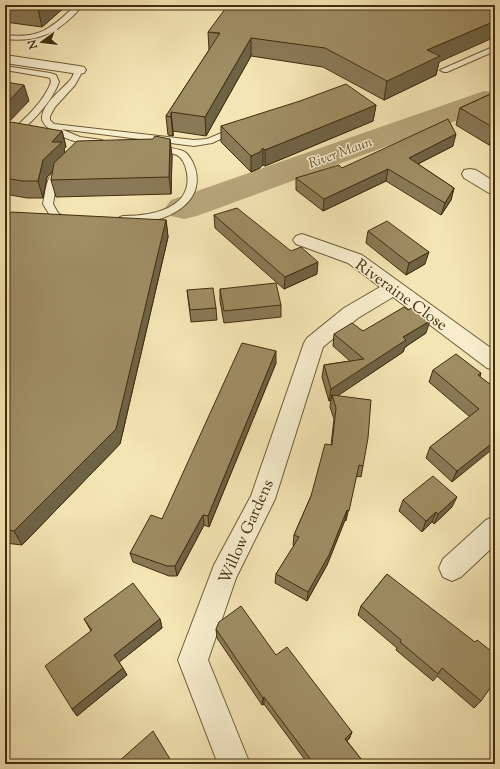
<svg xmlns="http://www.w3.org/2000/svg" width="500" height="769" font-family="'Sorts Mill Goudy',serif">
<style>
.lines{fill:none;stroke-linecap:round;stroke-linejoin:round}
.river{fill:#b7a67b;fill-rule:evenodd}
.lane-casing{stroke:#6e5b37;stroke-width:2}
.street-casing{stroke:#6e5b37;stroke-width:2}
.lane{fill:#f8eece;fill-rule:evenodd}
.street{fill:#f8eece;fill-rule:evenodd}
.wall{fill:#897956;stroke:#422d0d}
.shaded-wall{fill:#6f6346;stroke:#422d0d}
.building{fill:#9f8d64;stroke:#422d0d}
.labels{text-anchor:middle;stroke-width:3;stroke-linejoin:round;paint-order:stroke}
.far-water-label{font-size:14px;font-style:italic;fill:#65512e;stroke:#f8eece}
.street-label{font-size:16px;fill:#422d0d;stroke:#f8eece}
</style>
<rect width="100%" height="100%" fill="#f4e5b4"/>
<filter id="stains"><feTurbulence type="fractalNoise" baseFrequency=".005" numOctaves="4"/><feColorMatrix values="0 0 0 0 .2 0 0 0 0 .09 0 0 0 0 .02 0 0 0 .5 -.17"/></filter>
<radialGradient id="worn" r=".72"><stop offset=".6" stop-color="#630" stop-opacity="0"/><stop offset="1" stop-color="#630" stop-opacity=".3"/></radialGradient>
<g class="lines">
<!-- river -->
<path class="river" d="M484,91L495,93V114L483,111L197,216L184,219L171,216L165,208L171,200Z"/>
<defs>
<g id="lane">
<path d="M76,5H83C61,31 40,43 5,39V35C41,39 51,28 76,5Z"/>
<path d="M495,46V51L447,72H444L440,70Z"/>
<path d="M5,66L50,73L56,75L59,82C50,107 26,126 8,144L5,145V137C22,121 43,104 51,82L50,78L46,77L5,70Z"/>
<path d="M76,68H82L83,70L81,74L75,85L55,107L50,116V120L54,124L194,140L207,139L236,127L240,130L212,143L194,146L61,129L80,137L102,140L106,143C97,152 38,133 42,116C45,101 62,90 71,79C73,76 74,72 76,68Z"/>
<path d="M156,146C165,147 175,148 183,151C189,154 193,162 195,168C208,209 151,229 120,221L118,219L120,217L123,216C149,216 193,210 187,173C186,167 183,158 177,155C170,152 161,153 153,151L152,149L153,147Z"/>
<path d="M62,166L66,169L57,179L53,204L58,213L72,221L67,224L51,217L43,204C46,191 46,171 62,166Z"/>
</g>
<g id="street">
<path d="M5,55L79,66L84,67L86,70L84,73L79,74L5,63Z"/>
<path d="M470,169L476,170L495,182V194L489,193L464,178L462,174L464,170Z"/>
<path d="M302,234L362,255L495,351V370L487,368L393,297L358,318L323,347L275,499L236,578L208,660L250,764H218L178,660L214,565L251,496L304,343L307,338L344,308L380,287L348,263L296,244L293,240L296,236Z"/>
<path d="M495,516V545L461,577L452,581L443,577L439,568L443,559L486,520Z"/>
</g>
</defs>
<!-- lane casing -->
<use href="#lane" class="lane-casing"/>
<!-- street casing -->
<use href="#street" class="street-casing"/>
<!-- lane -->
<use href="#lane" class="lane"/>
<!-- street -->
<use href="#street" class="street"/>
</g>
<!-- wall -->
<g class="wall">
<path d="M5,5H67L42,27L5,22Z"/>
<path d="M208,32L439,62L436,75L384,100L323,67L251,56L206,136L173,131V136L168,135L166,116L209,50Z"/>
<path d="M495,92V146L491,144L489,145L456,125L460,108Z"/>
<path d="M376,105L373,121L265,166L263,165L260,168L251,172L221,142V126Z"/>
<path d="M5,128L62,131L66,147L64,149L65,153L172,155L171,194L56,197L51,180L53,171L47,177L43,198H27L5,194Z"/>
<path d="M453,146L418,164L454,188L451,200L441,215L386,181L323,211L296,190V178L342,168Z"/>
<path d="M214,215L317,274L284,289L215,228Z"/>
<path d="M166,220L168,237L120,444L22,545L5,543V223Z"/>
<path d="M368,231L425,264L406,275L366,243Z"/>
<path d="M220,289L281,305V317L224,323L220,301Z"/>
<path d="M187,290L216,308L217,320L191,322Z"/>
<path d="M363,331L426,333L405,347L403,352L337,396L363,466L361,477L356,476L346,521L345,520L327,565L307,601L275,583L276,574L294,546L293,545L294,535L311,496L331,445L334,419L330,407L331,400L329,401L322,377L324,365L350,361L333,346L334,334Z"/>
<path d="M276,363L209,527L204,525L177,576H169L133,562L130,553L162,519Z"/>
<path d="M433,370L481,373L480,377L495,388L452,482L426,458L430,447L470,417L429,382Z"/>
<path d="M403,500L452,507L434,524L432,522L422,532L399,511Z"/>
<path d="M387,574L481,701L474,708L437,676L433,681L396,650L397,648L358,615L361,606Z"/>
<path d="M495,574V585L490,581Z"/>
<path d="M84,619H160L162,628L119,662L127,675L77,716L72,709L91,631Z"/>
<path d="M216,629L276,655L352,732L349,739L347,741L365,764H308L264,704L262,705L217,638Z"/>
</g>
<!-- shaded-wall -->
<g class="shaded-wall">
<path d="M43,5H67L42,27L38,9Z"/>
<path d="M495,21V37L439,62L436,75L384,100L387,81L427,50Z"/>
<path d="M251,38V56L206,136L205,117Z"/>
<path d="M24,85L29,101L5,126V105Z"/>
<path d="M376,105L373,121L265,166V150Z"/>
<path d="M171,112L173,131V136L171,117Z"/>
<path d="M494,128H495V131L491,144L489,145Z"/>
<path d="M62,131L66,147L64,149L66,158L47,177L43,198L38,181L43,160L52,142Z"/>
<path d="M456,134L453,146L406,170L409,158Z"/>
<path d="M170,139L172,155L171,194L169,177Z"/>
<path d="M263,148V165L260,168L251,172V156Z"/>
<path d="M388,169L386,181L323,211L324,199Z"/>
<path d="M454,188L451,200L441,215L445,203Z"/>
<path d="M166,220L168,237L120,444L22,545L14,531Z"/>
<path d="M429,252L425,264L406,275L409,263Z"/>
<path d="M318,262L317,274L284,289L285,277Z"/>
<path d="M430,321L426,333L405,347L403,352L333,399L332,395L331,400L329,401L331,389L403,337Z"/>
<path d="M276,351V363L209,527L208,516Z"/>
<path d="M495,441V447L452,482L457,471Z"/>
<path d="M457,497L452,507L434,524L438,514Z"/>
<path d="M347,510L345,520L327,565L307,601L308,592Z"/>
<path d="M436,512L432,522L422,532L426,521Z"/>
<path d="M203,515L204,525L177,576L175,566Z"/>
<path d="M160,619L162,628L118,663L114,655Z"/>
<path d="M123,668L127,675L77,716L72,709Z"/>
<path d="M264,697V704L262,705L263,698Z"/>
<path d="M352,732L349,739L342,745L345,739Z"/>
</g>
<!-- building -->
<g class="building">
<path d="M10,5H43L38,9Z"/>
<path d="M228,5H495V21L427,50L440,56L387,81L325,48L251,38L205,117L171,112V117L166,116L220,33L208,32Z"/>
<path d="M5,82L24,85L5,105Z"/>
<path d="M346,84L376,105L265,150L263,148L260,152L251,156L221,126L300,101Z"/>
<path d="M495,92V128H494L460,108Z"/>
<path d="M448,119L456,134L409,158L454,188L445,203L388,169L324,199L296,178L339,165L342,168Z"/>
<path d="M11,122L62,131L52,142H62L43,160L38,181H22L5,178V128Z"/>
<path d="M155,136L170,139L169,177L51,180L54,163L77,141L153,139Z"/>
<path d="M237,208L291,251L301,247L318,262L285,277L214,215Z"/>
<path d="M11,212L166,220L116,429L14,531L5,530V223Z"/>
<path d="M387,221L429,252L409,263L368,231Z"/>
<path d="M276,283L281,305L224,311L220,289Z"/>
<path d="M213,288L216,308L190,310L187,290Z"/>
<path d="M404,307L408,310L412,308L430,321L403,337L406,340L331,389L324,365L364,359L334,334L352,323L363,331Z"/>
<path d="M242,343L276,351L208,516L203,515L175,566H167L130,553L151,515L162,519Z"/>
<path d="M456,354L481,373L478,375L495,388V441L457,471L430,447L479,409L433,370Z"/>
<path d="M332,395L371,400L368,438L363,466L359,465L349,511L347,510L329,555L308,592L276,574L299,537L294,535L311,496L325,444L332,445L336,408Z"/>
<path d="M433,476L457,497L438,514L436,512L426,521L403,500Z"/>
<path d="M387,574L475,642L477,640L495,654V681L481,701L442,668L438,674L400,642L401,640L361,606Z"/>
<path d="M133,583L160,619L114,655L123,668L72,709L45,666L92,630L84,619Z"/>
<path d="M241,606L276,655L287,647L352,732L345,739L365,764H314L264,697L263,698L216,629L219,622Z"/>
<path d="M153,731L173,764H120L118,762Z"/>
</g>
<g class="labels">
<!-- far-water labels -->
<g class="far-water-label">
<text transform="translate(340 152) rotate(-20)" y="5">River Maun</text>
</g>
<!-- street labels -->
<g class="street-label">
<text transform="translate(402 294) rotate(36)" y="6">Riveraine Close</text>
<text transform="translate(245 531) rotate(-66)" y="6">Willow Gardens</text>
</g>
</g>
<!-- margin -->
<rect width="500" height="769" fill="none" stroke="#f4e5b4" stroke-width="20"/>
<rect x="6" y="6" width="488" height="757" fill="none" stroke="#422d0d" stroke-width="2"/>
<rect x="10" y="10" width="480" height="749" fill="none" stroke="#422d0d"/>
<!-- north arrow -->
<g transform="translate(42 42) rotate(255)" stroke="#f8eece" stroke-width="3" paint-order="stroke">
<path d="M0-3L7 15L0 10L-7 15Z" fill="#422d0d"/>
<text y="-6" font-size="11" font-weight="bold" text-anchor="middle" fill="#422d0d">N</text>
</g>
<rect width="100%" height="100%" filter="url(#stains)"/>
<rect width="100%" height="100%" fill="url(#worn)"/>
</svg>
